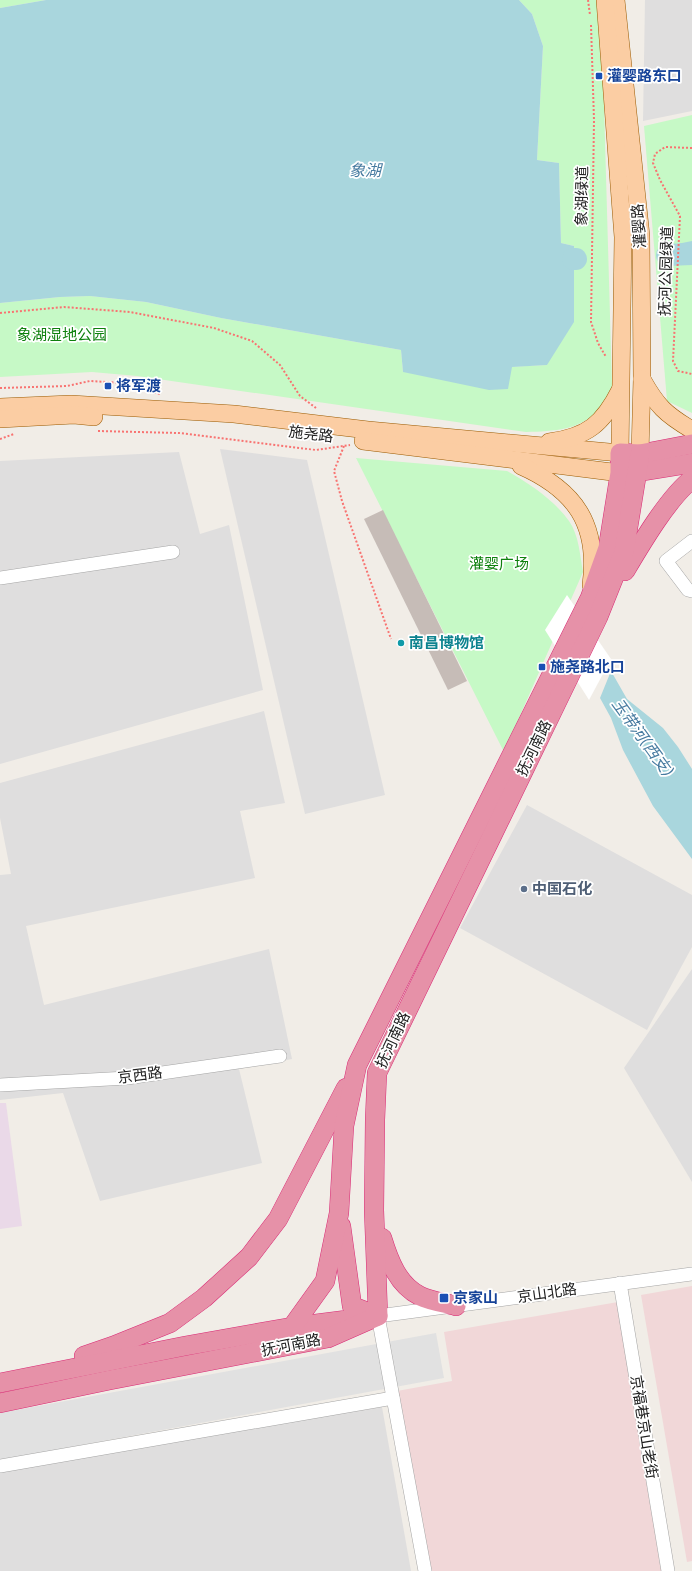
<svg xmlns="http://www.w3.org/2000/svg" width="692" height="1571" font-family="Figtree,'Noto Sans SC',sans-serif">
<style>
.residential{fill:#dfdede}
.commercial{fill:#f1d7d8}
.industrial{fill:#ead9e8}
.park{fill:#c6f9c6}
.parking{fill:#e1e1e1}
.water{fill:#a9d6dd}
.pier{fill:#fff}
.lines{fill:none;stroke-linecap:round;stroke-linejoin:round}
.river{stroke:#a9d6dd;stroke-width:22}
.building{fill:#c6bcb7}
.minor-casing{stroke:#a5a5a5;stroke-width:14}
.major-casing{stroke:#9b5b02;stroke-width:18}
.highway-casing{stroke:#d92a75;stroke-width:20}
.path{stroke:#f87371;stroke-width:2;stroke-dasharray:2 2;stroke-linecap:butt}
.minor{stroke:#fff;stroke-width:13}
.major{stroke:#fbcda3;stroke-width:17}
.highway{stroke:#e691a8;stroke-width:19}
.transit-dot{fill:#1a4fb4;stroke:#fff;stroke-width:1.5}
.culture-dot{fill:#0f9aa8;stroke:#fff;stroke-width:1.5}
.service-dot{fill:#5c6f8a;stroke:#fff;stroke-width:1.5}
.labels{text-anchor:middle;stroke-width:3.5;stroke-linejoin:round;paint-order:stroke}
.transit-label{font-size:15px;font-weight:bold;fill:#164399;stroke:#fff;text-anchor:start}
.street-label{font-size:15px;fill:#212121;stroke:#fff}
.park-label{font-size:15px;fill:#0e800d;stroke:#fff}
.culture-label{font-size:15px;font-weight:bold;fill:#0d838f;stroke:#fff;text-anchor:start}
.service-label{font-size:15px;font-weight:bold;fill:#4e5e75;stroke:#fff;text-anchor:start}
.water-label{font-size:16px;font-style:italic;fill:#477ba0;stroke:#fff}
</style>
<rect width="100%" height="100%" fill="#f1ede7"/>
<!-- residential -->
<g class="residential">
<path d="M645,0H692V111L643,121Z"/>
<path d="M220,449L307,460L385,795L305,814Z"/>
<path d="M179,452L200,534L229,525L263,690L0,764V461Z"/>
<path d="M264,711L285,803L240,811L255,878L26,926L44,1005L269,949L292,1059L239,1069L262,1163L100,1201L63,1093L0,1100V875L11,874L0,818V783Z"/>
<path d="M527,805L692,895V947L647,1030L460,928Z"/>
<path d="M692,969V1182L624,1068Z"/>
<path d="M382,1407L411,1571H0V1469Z"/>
</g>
<!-- commercial -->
<g class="commercial">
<path d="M692,1286V1561L687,1562L641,1295Z"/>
<path d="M618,1302L665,1571H428L397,1391L452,1381L444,1332Z"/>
</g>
<!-- industrial -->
<path class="industrial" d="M0,1103H6L22,1226L0,1229Z"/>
<!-- park -->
<g class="park">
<path d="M0,0H46L0,8Z"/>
<path d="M519,0H601L612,386C609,393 606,402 601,408C579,431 555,431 526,432L137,376L92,372L0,377V303L60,297L90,296L146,302L221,318L401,350L403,372L547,365L573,272L574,246L561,243L559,163L537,160L543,46L532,14Z"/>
<path d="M692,115V413L667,401L644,126Z"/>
<path d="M356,458L507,471C530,484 554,500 569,521C579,535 580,556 583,572L504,752Z"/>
</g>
<!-- parking -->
<path class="parking" d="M436,1333L444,1378L0,1460V1413Z"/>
<!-- water -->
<g class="water">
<path d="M46,0H519L532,14L543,46L537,160L559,163L561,243L574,246V322L547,365L512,367L508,389L489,390L403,372L401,350L221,318L146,302L90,296L60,297L0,303V8Z"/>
<path d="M692,241V265H671L672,245Z"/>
<path d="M611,671L627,699L663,728L678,747L692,769V859L653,806L623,750L611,718L600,698Z"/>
</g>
<!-- pier -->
<path class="pier" d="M567,595L611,659L589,700L545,630Z"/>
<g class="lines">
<!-- river -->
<g class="river">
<path d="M667,255L692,254"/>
<path d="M573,259H576"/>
</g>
</g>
<!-- building -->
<path class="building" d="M383,510L467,681L448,690L364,519Z"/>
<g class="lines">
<defs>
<g id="minor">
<path d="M692,541L666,561L688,590L692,591"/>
<path d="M0,578L173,552"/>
<path d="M0,1085L127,1078L280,1056"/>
<path d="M620,1283L668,1571"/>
<path d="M0,1466L393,1398"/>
<path d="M425,1571L378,1316L692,1274"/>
</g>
<g id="major">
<path d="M616,0L641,236L642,379L640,454"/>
<path d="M642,379C657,406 665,414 692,430"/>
<path d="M0,407L71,404L234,414L368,430L620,453L623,237L605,0"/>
<path d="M0,419L74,415L94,417"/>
<path d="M363,441L620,473"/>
<path d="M549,442C587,437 603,424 620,390"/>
<path d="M521,466C575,490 599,524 591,585"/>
</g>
<g id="highway">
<path d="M626,473L638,472L692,463"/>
<path d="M625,571C641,544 668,498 692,479"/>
<path d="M382,1238C389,1261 398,1285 420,1296C430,1301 445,1303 456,1306"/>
<path d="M292,1327L378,1316L352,1306L341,1226"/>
<path d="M84,1356L113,1346L170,1323L204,1298L249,1257L278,1219L346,1088"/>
<path d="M0,1383L185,1346L292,1327L325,1281L339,1213L344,1126L357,1065L590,598L608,548L620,473V453L640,454L692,444"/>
<path d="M0,1403L110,1380L328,1338L378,1316L374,1210L375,1120L377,1073L598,617L624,552L640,454"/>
</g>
</defs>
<!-- minor casing -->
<use href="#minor" class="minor-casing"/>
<!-- major casing -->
<use href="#major" class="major-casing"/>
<!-- highway casing -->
<use href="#highway" class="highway-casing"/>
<!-- path -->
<g class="path">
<path d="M588,0L590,15"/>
<path d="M591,25L594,120L591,322L598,343L606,357"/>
<path d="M692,148L665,147L655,154L653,163L660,180L680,216L673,361L678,371L692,374"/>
<path d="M0,313L64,307L130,312L214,328L252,341L280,365L300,396L316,408"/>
<path d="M0,388L67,386L90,381L122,383L160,394"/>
<path d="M98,431L179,433L316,450L350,445"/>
<path d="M0,439L14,434"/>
<path d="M344,446L334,471L342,501L391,639"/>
</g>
<!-- minor -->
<use href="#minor" class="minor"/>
<!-- major -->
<use href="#major" class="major"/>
<!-- highway -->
<use href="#highway" class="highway"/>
</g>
<!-- markers -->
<g class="transit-dot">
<rect x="595" y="72" width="8" height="8" rx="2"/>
<rect x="104" y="382" width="8" height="8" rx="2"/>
<rect x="538" y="663" width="8" height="8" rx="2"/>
<rect x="439" y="1293" width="10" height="10" rx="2"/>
</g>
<circle class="culture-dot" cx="401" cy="643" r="4"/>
<circle class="service-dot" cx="524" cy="889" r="4"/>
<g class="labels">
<!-- transit labels -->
<g class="transit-label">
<text x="607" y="81">灌婴路东口</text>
<text x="116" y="391">将军渡</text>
<text x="550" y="672">施尧路北口</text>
<text x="453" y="1303">京家山</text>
</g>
<!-- street labels -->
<g class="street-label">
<text transform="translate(582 196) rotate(-89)" y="5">象湖绿道</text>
<text transform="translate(639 226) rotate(-94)" y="5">灌婴路</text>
<text transform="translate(666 271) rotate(-88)" y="5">抚河公园绿道</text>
<text transform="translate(311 434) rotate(7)" y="5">施尧路</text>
<text transform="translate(534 748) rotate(-64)" y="5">抚河南路</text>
<text transform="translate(393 1040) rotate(-65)" y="5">抚河南路</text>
<text transform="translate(140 1075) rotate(-7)" y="5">京西路</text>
<text transform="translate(547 1293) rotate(-8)" y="5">京山北路</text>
<text transform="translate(291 1345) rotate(-11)" y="5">抚河南路</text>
<text transform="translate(644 1427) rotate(81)" y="5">京福巷京山老街</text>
</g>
<!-- park labels -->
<g class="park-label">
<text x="62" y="340">象湖湿地公园</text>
<text x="499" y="569">灌婴广场</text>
</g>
<!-- culture labels -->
<g class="culture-label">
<text x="409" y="648">南昌博物馆</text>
</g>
<!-- service labels -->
<g class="service-label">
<text x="532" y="894">中国石化</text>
</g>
<!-- water labels -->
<g class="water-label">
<text x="365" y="176">象湖</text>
<text transform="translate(643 737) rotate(54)" y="6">玉带河(西支)</text>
</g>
</g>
</svg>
